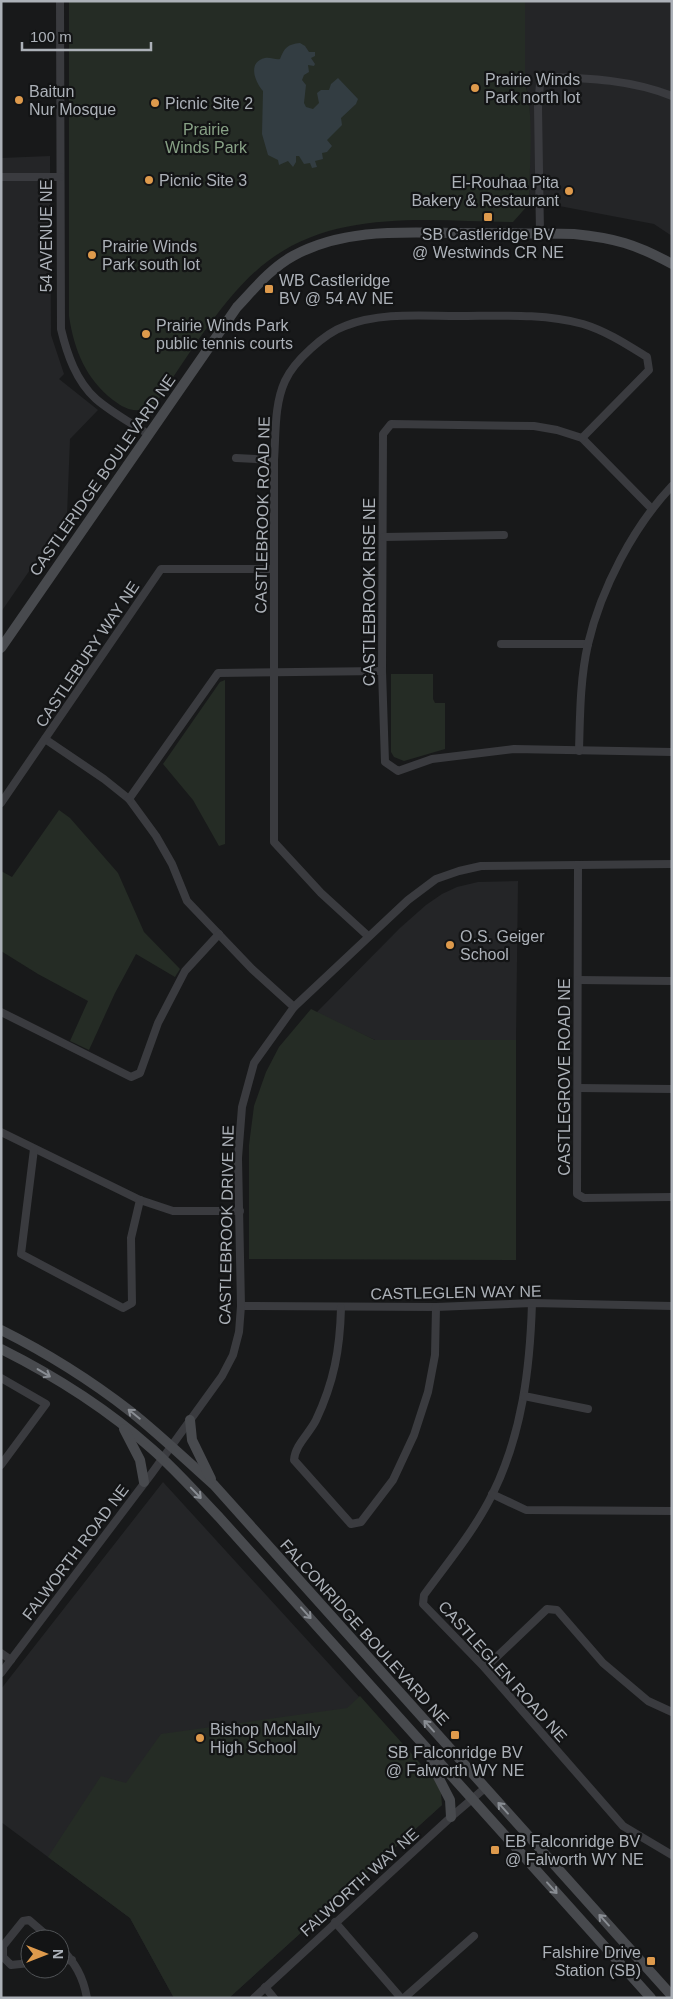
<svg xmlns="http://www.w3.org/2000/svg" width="673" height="1999" font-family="Arial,sans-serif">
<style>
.built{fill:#242527}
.green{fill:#252c25}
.water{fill:#333d42}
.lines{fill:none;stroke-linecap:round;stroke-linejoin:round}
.street{stroke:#3a3b3f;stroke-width:8}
.secondary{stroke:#484a4e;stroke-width:10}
.oneway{stroke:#898d93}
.poi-dot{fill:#de9a4c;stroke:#131415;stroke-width:2}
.labels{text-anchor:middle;stroke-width:4.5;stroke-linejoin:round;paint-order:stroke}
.poi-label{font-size:16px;fill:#acb1b8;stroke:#131415;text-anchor:start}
.park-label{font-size:16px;fill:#87a185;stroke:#131415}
.street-label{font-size:16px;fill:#acb1b8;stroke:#131415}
</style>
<rect width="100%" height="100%" fill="#18191a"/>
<!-- built -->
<g class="built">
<path d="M525,1H672V236L654,224L554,205L529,204L530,118L528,94L525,83Z"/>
<path d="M50,156L51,335L64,374L59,379L98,410L70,439L67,516L1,612V158Z"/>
<path d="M518,881L516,1040H375L316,1013L400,928L426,905L442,894L457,887L478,882Z"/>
<path d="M163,1482L435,1780L442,1805L229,1998H174L130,1918L1,1822V1689Z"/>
</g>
<!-- green -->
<g class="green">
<path d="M69,1H525V83C535,119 529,166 529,204L513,222C432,221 337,208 268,261C226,292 186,359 156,403C139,414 129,412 113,400C86,379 74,350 69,316Z"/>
<path d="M391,674H433V699L435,703H445V749L404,761L394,757L391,752Z"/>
<path d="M225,680V844L219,846L193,800L163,764L220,682Z"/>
<path d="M59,810L70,818L118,873L144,932L180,969L175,977L136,954L115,993L89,1050L70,1041L88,1001L38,974L1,951V871L12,877Z"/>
<path d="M311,1009L375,1040H516V1260L249,1259V1145L254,1106L266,1072L279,1047Z"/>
<path d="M360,1696L435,1780L441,1793L442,1805L229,1998H174L130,1918L48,1857L101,1776L126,1783L161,1734L347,1708Z"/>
</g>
<!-- water -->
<path class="water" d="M300,43L305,46L309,52H315V56L311,58L315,64L314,66L308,65L309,72L304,75L302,80L306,85L304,103L306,107L313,109L319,103L317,93L321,90H329L331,84L338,78L358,99L356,104L341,118L342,125L327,140L332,146L327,152L322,153L323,159L315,161L317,167L312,168L310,163L304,164L299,156H296V162L293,167L288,161L279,165L278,160L268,155L262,134L263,91C255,82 247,62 265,58C270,57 276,60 280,59C284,48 288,44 300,43Z"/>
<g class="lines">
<!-- street -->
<g class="street">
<path d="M60,1L61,329C67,354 76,381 96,399C111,412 131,423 148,434"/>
<path d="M1,177H60"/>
<path d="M540,233L538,107L540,84L547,77C589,78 632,80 672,96"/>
<path d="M236,458L274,460"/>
<path d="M652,509L582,438L557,430L534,426L391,424L383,434L382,671L385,762L398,771L432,759L514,749L672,752"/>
<path d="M384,537L504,535"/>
<path d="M501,644H588"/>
<path d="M45,739L104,779L129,799L156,836L172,864L187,901L252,969L294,1007"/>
<path d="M579,751C580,716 580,679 588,644C601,589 633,527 672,486"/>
<path d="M129,799L218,673L382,671"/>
<path d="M1,803L161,569H274"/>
<path d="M578,866L577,1194L584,1198L672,1197"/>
<path d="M368,936L321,893L274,842V460C276,434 274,405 285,381C294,361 325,333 345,326C381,312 421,316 458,316C499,316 542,313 583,324C606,331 626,344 647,357L649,370L582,438"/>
<path d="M578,980L672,981"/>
<path d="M1,1012L131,1077L140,1073L158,1023L185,971L219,934"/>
<path d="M578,1088L672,1089"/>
<path d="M1,1132L140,1200L173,1211H240"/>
<path d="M34,1149L21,1254L123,1308L132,1303L131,1238L140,1200"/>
<path d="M532,1303C530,1369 522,1434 493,1493C475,1530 448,1562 424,1595L423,1604L485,1668L623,1826L672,1855"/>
<path d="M241,1306L436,1307L532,1303L672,1306"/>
<path d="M341,1308C340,1349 334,1382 316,1420C309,1434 295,1445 294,1460L351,1524L361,1522L393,1480L414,1435L428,1392L435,1355L436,1307"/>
<path d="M1,1378L46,1404L1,1465"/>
<path d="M524,1396L588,1409"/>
<path d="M492,1494L526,1510L672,1511"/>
<path d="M1,1653L11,1660"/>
<path d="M485,1668L547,1609L557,1610L603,1663L648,1701L672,1712"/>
<path d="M1,1673L152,1473L222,1376L233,1355L239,1332L241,1306L238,1158L242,1107L254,1063L294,1007L408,900L436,879L459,871L481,866L672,864"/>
<path d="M335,1922L401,1998"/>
<path d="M60,1947C75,1963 83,1976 87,1998"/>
<path d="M60,1961L72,1960"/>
<path d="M30,1963L11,1965L3,1957V1946L23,1921L29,1920L51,1939"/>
<path d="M265,1987L274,1998"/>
<path d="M254,1998L451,1817L485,1788"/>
<path d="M404,1998L474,1936"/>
</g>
<!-- secondary -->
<g class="secondary">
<path d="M1,648L237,307C254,289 271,268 293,256C342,229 399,232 452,233C493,233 533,233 574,234C614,238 636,244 672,264"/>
<path d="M1,1330C47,1353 90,1380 130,1411C159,1434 186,1460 214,1485L672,1996"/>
<path d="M1,1349C55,1376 107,1409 152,1449C176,1470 197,1494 219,1517L651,1998"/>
<path d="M190,1420L192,1440L211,1479"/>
<path d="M124,1429L140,1460L144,1482"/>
<path d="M431,1753L432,1765L450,1800L451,1817"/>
</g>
</g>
<!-- one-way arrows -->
<defs><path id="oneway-shaft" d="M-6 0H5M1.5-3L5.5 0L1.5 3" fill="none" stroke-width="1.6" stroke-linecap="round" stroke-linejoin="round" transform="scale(1.25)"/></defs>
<g class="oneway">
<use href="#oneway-shaft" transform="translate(44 1373) rotate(31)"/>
<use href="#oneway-shaft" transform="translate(134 1414) rotate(-141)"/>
<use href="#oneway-shaft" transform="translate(196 1493) rotate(46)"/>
<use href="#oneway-shaft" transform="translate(306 1613) rotate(48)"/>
<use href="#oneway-shaft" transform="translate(429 1726) rotate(-132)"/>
<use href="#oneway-shaft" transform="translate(503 1808) rotate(-132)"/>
<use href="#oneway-shaft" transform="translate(552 1888) rotate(48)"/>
<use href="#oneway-shaft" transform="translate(604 1920) rotate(-132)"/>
</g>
<!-- markers -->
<g class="poi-dot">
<circle cx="475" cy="88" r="5"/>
<circle cx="19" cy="100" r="5"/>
<circle cx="155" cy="103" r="5"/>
<circle cx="149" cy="180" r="5"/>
<circle cx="569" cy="191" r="5"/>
<rect x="483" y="212" width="10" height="10" rx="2.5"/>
<circle cx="92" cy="255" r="5"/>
<rect x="264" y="284" width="10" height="10" rx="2.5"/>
<circle cx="146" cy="334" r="5"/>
<circle cx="450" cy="945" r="5"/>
<rect x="450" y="1730" width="10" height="10" rx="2.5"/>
<circle cx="200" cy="1738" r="5"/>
<rect x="490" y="1845" width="10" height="10" rx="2.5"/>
<rect x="646" y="1956" width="10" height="10" rx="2.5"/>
</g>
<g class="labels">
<!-- poi labels -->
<g class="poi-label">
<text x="485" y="85">Prairie Winds<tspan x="485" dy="18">Park north lot</tspan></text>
<text x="29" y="97">Baitun<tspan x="29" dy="18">Nur Mosque</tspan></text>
<text x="165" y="109">Picnic Site 2</text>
<text x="159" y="186">Picnic Site 3</text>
<text x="559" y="188" text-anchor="end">El-Rouhaa Pita<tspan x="559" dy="18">Bakery &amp; Restaurant</tspan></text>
<text x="488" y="240" text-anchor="middle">SB Castleridge BV<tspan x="488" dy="18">@ Westwinds CR NE</tspan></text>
<text x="102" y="252">Prairie Winds<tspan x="102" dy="18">Park south lot</tspan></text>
<text x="279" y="286">WB Castleridge<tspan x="279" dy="18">BV @ 54 AV NE</tspan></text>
<text x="156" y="331">Prairie Winds Park<tspan x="156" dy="18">public tennis courts</tspan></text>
<text x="460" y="942">O.S. Geiger<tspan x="460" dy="18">School</tspan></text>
<text x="210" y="1735">Bishop McNally<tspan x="210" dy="18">High School</tspan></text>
<text x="455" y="1758" text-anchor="middle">SB Falconridge BV<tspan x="455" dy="18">@ Falworth WY NE</tspan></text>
<text x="505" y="1847">EB Falconridge BV<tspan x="505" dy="18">@ Falworth WY NE</tspan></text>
<text x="641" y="1958" text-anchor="end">Falshire Drive<tspan x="641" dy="18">Station (SB)</tspan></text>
</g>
<!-- park labels -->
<g class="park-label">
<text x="206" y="135">Prairie<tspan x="206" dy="18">Winds Park</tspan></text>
</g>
<!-- street labels -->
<g class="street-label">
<text transform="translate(46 236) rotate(-90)" y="6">54 AVENUE NE</text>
<text transform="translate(102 475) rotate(-55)" y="6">CASTLERIDGE BOULEVARD NE</text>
<text transform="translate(262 515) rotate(-89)" y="6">CASTLEBROOK ROAD NE</text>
<text transform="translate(369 592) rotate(-90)" y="6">CASTLEBROOK RISE NE</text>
<text transform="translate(87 654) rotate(-56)" y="6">CASTLEBURY WAY NE</text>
<text transform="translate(564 1077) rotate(-90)" y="6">CASTLEGROVE ROAD NE</text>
<text transform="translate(226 1225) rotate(-89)" y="6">CASTLEBROOK DRIVE NE</text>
<text transform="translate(456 1292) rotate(-1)" y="6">CASTLEGLEN WAY NE</text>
<text transform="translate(75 1552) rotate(-53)" y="6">FALWORTH ROAD NE</text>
<text transform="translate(365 1632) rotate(48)" y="6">FALCONRIDGE BOULEVARD NE</text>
<text transform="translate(503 1671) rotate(48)" y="6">CASTLEGLEN ROAD NE</text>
<text transform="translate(359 1882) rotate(-42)" y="6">FALWORTH WAY NE</text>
</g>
</g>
<!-- border -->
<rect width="673" height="1999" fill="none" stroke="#acb1b8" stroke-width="5"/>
<!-- north arrow -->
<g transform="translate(45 1954) rotate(90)"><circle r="24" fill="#131415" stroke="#505356"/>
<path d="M0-4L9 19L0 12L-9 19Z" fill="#de9a4c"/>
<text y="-8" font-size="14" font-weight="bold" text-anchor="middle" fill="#acb1b8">N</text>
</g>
<!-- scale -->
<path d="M22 42v8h129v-8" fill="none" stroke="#acb1b8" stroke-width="2.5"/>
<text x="30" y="42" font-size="15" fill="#acb1b8" stroke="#131415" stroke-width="4" paint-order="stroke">100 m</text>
</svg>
